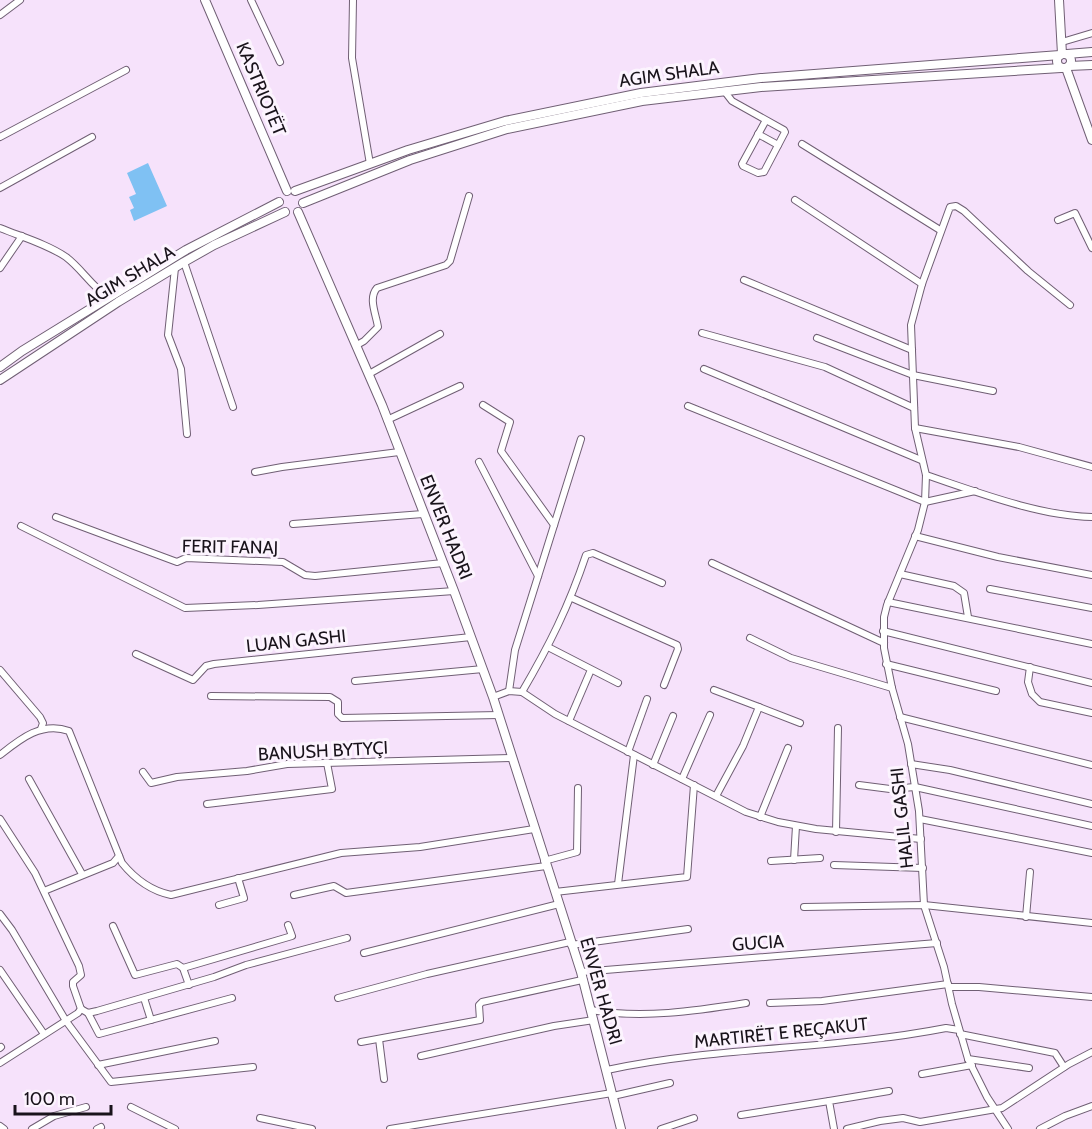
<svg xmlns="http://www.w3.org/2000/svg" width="1092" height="1129" font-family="Cabin,sans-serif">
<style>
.water{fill:#7fc1f3}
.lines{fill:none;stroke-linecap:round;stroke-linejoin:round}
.street-casing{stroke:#705f74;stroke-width:8}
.secondary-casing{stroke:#705f74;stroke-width:10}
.street{stroke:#fff;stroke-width:6}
.secondary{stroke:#fff;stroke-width:8}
.labels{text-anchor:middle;stroke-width:6;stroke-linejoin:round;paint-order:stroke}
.street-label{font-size:18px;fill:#19131b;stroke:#fcf4fe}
</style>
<rect width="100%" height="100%" fill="#f6e2fb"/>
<!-- water -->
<path class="water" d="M148,163L167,206L134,221L130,210L134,208L129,197L136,194L127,173Z"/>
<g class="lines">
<defs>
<g id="street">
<path d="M251,0L280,62"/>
<path d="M353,0L352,58L370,164"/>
<path d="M0,15L20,0"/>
<path d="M1062,42L1092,33"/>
<path d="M725,92L732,101L784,130L785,132L764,172L758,173L743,166L742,164L766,120"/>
<path d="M758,134L778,145"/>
<path d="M0,137L126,70"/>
<path d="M802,144L940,230"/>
<path d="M0,188L92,137"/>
<path d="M795,200L922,284"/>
<path d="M1058,220L1075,213L1092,248"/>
<path d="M0,228C22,237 47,244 66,257C82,269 91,286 108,297"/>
<path d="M184,262L233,407"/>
<path d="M0,268L22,236"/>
<path d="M175,268L168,335L181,369L187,434"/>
<path d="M744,280L912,350"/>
<path d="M702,333L825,367L914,408"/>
<path d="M817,338L913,375L993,391"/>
<path d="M357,345L364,341L378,327C376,314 368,298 377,288L446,265L450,261L469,196"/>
<path d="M704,369L921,460"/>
<path d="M369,374L440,334"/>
<path d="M483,405L510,422L501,451L554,525"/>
<path d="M688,406L925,502L975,491"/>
<path d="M387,420L460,386"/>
<path d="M915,428L1019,447L1092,467"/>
<path d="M479,462L538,576"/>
<path d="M255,472L282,467L399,452"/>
<path d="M926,475C977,492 1039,516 1092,517"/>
<path d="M56,517L177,562L186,558L283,562L305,575L315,576L443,563"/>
<path d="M293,524L423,514"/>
<path d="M21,526L185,608L258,605L454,591"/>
<path d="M915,536L998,557L1092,575"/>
<path d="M712,563L884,643"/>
<path d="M900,574L954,586L964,593L968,617"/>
<path d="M990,589L1092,608"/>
<path d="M572,598L677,645L678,649L664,685"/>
<path d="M888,602L1092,644"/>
<path d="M883,631L1092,683"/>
<path d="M750,638L791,658L892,688"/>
<path d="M548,647L618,683"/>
<path d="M136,654L193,680L206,666L214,664L471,637"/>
<path d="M886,664L996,691"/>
<path d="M1030,667L1028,682L1032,694L1040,702L1092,713"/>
<path d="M0,670L40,717L43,723L41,729"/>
<path d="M355,681L483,669"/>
<path d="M714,690L759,707"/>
<path d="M509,691L515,650L581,439"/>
<path d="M522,692C549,646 569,606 586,555L593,553L662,583"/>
<path d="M211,696L330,697L338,702V714L342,718L499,715"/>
<path d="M493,697L509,691L522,692L555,714L746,812L778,822L816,829L921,839"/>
<path d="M900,717L1092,765"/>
<path d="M569,721L590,672"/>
<path d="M628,752L647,699"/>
<path d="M0,755C20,739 42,721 69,731L122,863C135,879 152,891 171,895L341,853L420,847L534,829"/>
<path d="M911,764L950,770L1092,804"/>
<path d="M653,765L673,716"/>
<path d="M143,772L151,783L177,777L247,771L287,764L512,758"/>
<path d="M29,779L82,874"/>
<path d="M682,779L710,715"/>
<path d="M859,785L890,789L915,787L1092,826"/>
<path d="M716,796L743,746L759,707L800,723"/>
<path d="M207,804L332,789L327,763"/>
<path d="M760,817L788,748"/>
<path d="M0,819L35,873L79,966L81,975L73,982V986L81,1009"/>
<path d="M920,819L1092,853"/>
<path d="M836,832L838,728"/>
<path d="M794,860L796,826"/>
<path d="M544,861L577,852L578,788"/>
<path d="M771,861L820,858"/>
<path d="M834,865L923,868"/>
<path d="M618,884L634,755"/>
<path d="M44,891L113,863L119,856"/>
<path d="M555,892L687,877L694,785"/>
<path d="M294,895L334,886L346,893L546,866"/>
<path d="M219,905L244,898L238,878"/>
<path d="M804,907L924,905L1092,923"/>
<path d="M0,914L12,930L66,1021L111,1082L253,1067"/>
<path d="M1026,917L1030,872"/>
<path d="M113,926L135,975L177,964L183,968L189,985"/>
<path d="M571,945L688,929"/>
<path d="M364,953L559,904"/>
<path d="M183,968L292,936L288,925"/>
<path d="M0,970L44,1034"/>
<path d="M581,972L937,943"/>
<path d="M949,987H979L1092,997"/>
<path d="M144,998L151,1020"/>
<path d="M338,998L427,974L570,942"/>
<path d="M770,1003L822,1001L948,984"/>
<path d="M81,1009L88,1013L97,1011L214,977L246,965L347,938"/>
<path d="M591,1010C642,1019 695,1011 746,1003"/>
<path d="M88,1013L99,1034L232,998"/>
<path d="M960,1034L1055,1053L1064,1067"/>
<path d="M379,1039L384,1079"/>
<path d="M361,1042L480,1020L479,1005L482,1002L582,980"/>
<path d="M0,1048L1,1047"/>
<path d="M421,1056L554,1026L594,1020"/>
<path d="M968,1059L1029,1068"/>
<path d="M0,1063L78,1013L81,1009"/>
<path d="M98,1065L215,1041"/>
<path d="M607,1070C718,1046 834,1050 946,1028L959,1030"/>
<path d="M922,1074L972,1065"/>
<path d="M613,1096L670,1083"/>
<path d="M131,1107L175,1129"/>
<path d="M741,1115L829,1101"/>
<path d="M260,1118L312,1129"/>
<path d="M0,1126L4,1129"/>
<path d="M32,1129L54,1116L86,1107"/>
<path d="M97,1129L101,1127"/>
<path d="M390,1129L612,1093"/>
<path d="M661,1129L694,1118"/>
<path d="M834,1129L829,1101L889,1091"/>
<path d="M847,1129L880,1121L903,1118L920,1122L1002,1108L1069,1064L1092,1052"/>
<path d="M1008,1129L987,1097L968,1059L952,1004L944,967L924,905L919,811L908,744L892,688L884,648V617L887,605L918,530L925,502L926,475L915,428L911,325L922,284L950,207L956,206L964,211L1028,271L1070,305"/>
<path d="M1040,1129L1065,1116L1092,1106"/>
</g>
<g id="secondary">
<path d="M205,0L287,191"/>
<path d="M1059,0L1062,54"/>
<circle cx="1064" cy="61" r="7"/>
<path d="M1067,54L1092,52"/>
<path d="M1069,66L1092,65"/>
<path d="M1066,68L1092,140"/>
<path d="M295,191L408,150L505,121L641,93L761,78L1060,55"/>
<path d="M303,203L410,160L507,129L642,101L761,87L1061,68"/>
<path d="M298,212L382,405L454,591L493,697L581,972L621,1129"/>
<path d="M0,367L22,351L186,250L279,202"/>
<path d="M0,380L118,302L184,262L214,245L285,212"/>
</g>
</defs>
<!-- street casing -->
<use href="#street" class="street-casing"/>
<!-- secondary casing -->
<use href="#secondary" class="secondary-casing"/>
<!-- street -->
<use href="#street" class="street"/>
<!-- secondary -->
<use href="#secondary" class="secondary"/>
</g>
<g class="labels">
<!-- street labels -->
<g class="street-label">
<text transform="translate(669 74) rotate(-8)" y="6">AGIM SHALA</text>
<text transform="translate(261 89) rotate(67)" y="6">KASTRIOTËT</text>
<text transform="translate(130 276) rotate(-31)" y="6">AGIM SHALA</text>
<text transform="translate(446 527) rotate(68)" y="6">ENVER HADRI</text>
<text transform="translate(230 547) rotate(1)" y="6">FERIT FANAJ</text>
<text transform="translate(296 641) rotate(-6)" y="6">LUAN GASHI</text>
<text transform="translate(323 751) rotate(-3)" y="6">BANUSH BYTYÇI</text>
<text transform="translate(902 818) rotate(-96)" y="6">HALIL GASHI</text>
<text transform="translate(758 943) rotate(-4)" y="6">GUCIA</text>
<text transform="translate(601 991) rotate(74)" y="6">ENVER HADRI</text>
<text transform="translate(781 1033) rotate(-6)" y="6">MARTIRËT E REÇAKUT</text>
</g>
</g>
<!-- scale -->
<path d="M15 1105v9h96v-9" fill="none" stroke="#19131b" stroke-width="3"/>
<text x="24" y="1105" font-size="18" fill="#19131b" stroke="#fcf4fe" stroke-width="4.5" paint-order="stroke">100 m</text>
</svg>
